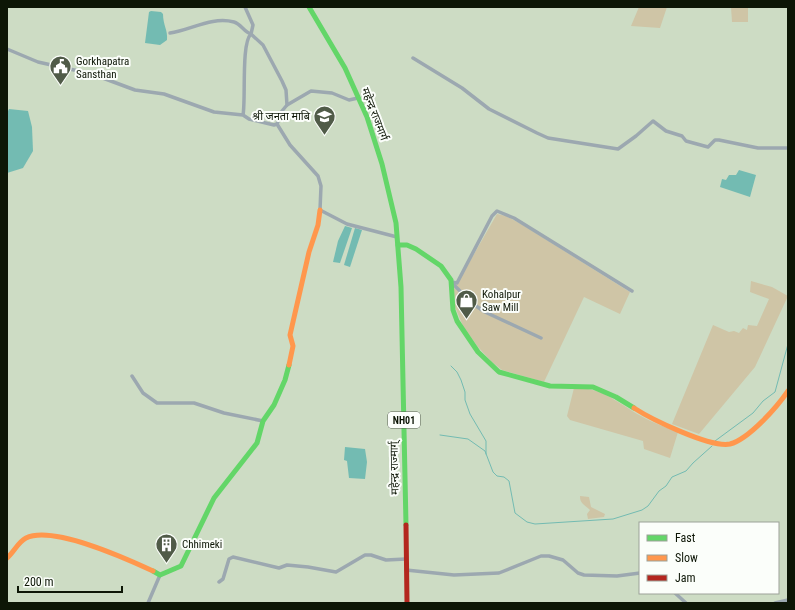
<svg xmlns="http://www.w3.org/2000/svg" width="795" height="610" font-family="'Roboto Condensed','Noto Sans Devanagari',sans-serif">
<style>
.green{fill:#cfc5a6}
.water{fill:#73bbb2}
.lines{fill:none;stroke-linecap:round;stroke-linejoin:round}
.stream{stroke:#73bbb2;stroke-width:1}
.street{stroke:#9ca8b0;stroke-width:3.5}
.fast{stroke:#63d668;stroke-width:5}
.slow{stroke:#ff974d;stroke-width:5}
.jam{stroke:#b3261e;stroke-width:5}
.labels{text-anchor:middle;stroke-width:4;stroke-linejoin:round;paint-order:stroke}
.shield{fill:#fbfefa;stroke:#545c4f;stroke-width:1}
.shield-label{font-size:10px;font-weight:bold;fill:#0d1606}
.poi-label{font-size:11px;fill:#0d1606;stroke:#fbfefa;text-anchor:start}
.street-label{font-size:11px;fill:#0d1606;stroke:#fbfefa}
</style>
<rect width="100%" height="100%" fill="#cddcc4"/>
<!-- green -->
<g class="green">
<path d="M639,7H667L660,28L631,26Z"/>
<path d="M731,7H748V22H732Z"/>
<path d="M497,214L506,216L521,224L630,292L620,314L584,297L544,382L502,370L492,362L478,347L463,326L455,307L454,289Z"/>
<path d="M751,281L772,287L788,296L755,367L699,434L672,424L713,325L729,332L734,331L739,333L743,328L747,330L748,325L757,326L769,299L750,292Z"/>
<path d="M574,388C602,387 618,403 641,416C653,423 665,427 678,432L670,458L644,449L643,441L570,420L567,416Z"/>
<path d="M580,496L589,497L591,507L605,514L604,517L588,519L587,514L590,510C584,504 580,504 580,496Z"/>
</g>
<!-- water -->
<g class="water">
<path d="M151,11L161,12L163,14C163,25 168,30 167,40L160,45L145,43L149,12Z"/>
<path d="M9,109L28,111L32,127L33,151L23,168L7,173V113Z"/>
<path d="M739,170L756,175L750,197L720,187L722,179L726,180L729,175H736Z"/>
<path d="M345,226L352,228L340,263L333,262L338,241Z"/>
<path d="M355,228L362,230L350,267L344,265Z"/>
<path d="M345,447L365,449L367,462L365,479L349,478L347,461L344,460Z"/>
</g>
<g class="lines">
<!-- stream -->
<g class="stream">
<path d="M451,366L457,372L461,380L465,392V400L470,414L486,441V454"/>
<path d="M440,435L468,439L485,451L493,472L497,476L504,477L509,481L515,513L527,522L535,524L613,519L642,510L648,506L659,491L666,486L672,477L686,471L693,463L712,446"/>
<path d="M715,441L753,413L763,401L775,392L788,344"/>
</g>
<!-- street -->
<g class="street">
<path d="M170,33C191,30 212,16 234,22C241,24 244,32 251,34L253,25L245,7"/>
<path d="M7,49L38,62L92,74L135,90L164,94L214,112L243,115L249,119L274,125L277,124L282,111L287,105L286,90L282,81L263,45L251,34C241,43 246,99 243,115"/>
<path d="M413,58L462,88L489,109L537,133L548,138L618,149L636,136L653,121L666,131L682,136L686,141L708,147L715,140H719L758,148H788"/>
<path d="M287,105L311,91L332,93L349,100L358,98"/>
<path d="M277,124L290,145L318,176L321,186L320,210L347,224L397,237"/>
<path d="M451,282L457,283L492,216L497,211L514,218L632,291"/>
<path d="M452,283L473,304L485,312L541,338"/>
<path d="M132,376L143,393L157,403H194L224,413L263,421"/>
<path d="M406,570L454,575L499,573L541,556H549L563,560L578,573L584,575L617,576L640,573"/>
<path d="M219,582L223,579L229,559L233,557L279,568L287,565L308,567L336,572L365,555H371L386,560L406,559"/>
<path d="M675,593L686,603"/>
<path d="M148,603L160,575"/>
<path d="M775,603L788,600"/>
</g>
<!-- fast -->
<g class="fast">
<path d="M309,7L345,68L367,117L382,164L396,223L401,287L406,525"/>
<path d="M398,245H407L416,249L441,266L451,280L453,310L457,321L478,352L499,372L550,386L593,387L616,397L634,408"/>
<path d="M153,571L160,575L181,566L214,498L257,443L263,421L274,405L285,380L289,365"/>
</g>
<!-- slow -->
<g class="slow">
<path d="M289,365L293,346L290,335L309,252L318,225L320,210"/>
<path d="M634,408C651,419 710,448 730,444C749,439 777,407 788,391"/>
<path d="M7,558C14,552 18,542 26,538C53,525 127,559 153,571"/>
</g>
<!-- jam -->
<path class="jam" d="M406,525L407,603"/>
</g>
<!-- icons -->
<defs>
<symbol id="civic-pin" viewBox="-11 -11 22 30"><path d="M0 17L-7.5 6A9.5 9.5 0 1 1 7.5 6Z" fill="#505b48" stroke="#fbfefa"/><path d="M-.6-6.5H3V-4.5H.6V-3L4-1V1h2V6H-6V1h2V-1L-.6-3ZM-1.2 2.5V6h2.4V2.5Z" fill="#fff"/></symbol>
<symbol id="school-pin" viewBox="-11 -11 22 30"><path d="M0 17L-7.5 6A9.5 9.5 0 1 1 7.5 6Z" fill="#505b48" stroke="#fbfefa"/><path d="M0-5L7-2L0 1L-7-2ZM-4 1L0 2.5L4 1V4Q0 6-4 4Z" fill="#fff"/></symbol>
<symbol id="shop-pin" viewBox="-11 -11 22 30"><path d="M0 17L-7.5 6A9.5 9.5 0 1 1 7.5 6Z" fill="#505b48" stroke="#fbfefa"/><path d="M-5-2.5h2.3a2.7 3.5 0 0 1 5.4 0H5L5.5 6h-11ZM-1.5-2.5h3a1.5 2.3 0 0 0-3 0Z" fill="#fff"/></symbol>
<symbol id="building-pin" viewBox="-11 -11 22 30"><path d="M0 17L-7.5 6A9.5 9.5 0 1 1 7.5 6Z" fill="#505b48" stroke="#fbfefa"/><path d="M-4-6H4V6H1V3H-1V6H-4ZM-2.5-4.3h1.7v1.8h-1.7ZM.8-4.3h1.7v1.8H.8ZM-2.5-1h1.7V.8h-1.7ZM.8-1h1.7V.8H.8Z" fill="#fff"/></symbol>
</defs>
<g fill-rule="evenodd">
<use href="#civic-pin" x="48" y="54" width="25" height="34"/>
<use href="#school-pin" x="312" y="104" width="25" height="34"/>
<use href="#shop-pin" x="454" y="288" width="25" height="34"/>
<use href="#building-pin" x="154" y="532" width="25" height="34"/>
</g>
<g class="labels">
<!-- shield labels -->
<rect class="shield" x="388" y="412" width="32" height="16" rx="3"/>
<g class="shield-label">
<text x="404" y="424">NH01</text>
</g>
<!-- poi labels -->
<g class="poi-label">
<text x="76" y="65">Gorkhapatra<tspan x="76" dy="13">Sansthan</tspan></text>
<text x="310" y="120" text-anchor="end">श्री जनता माबि</text>
<text x="482" y="298">Kohalpur<tspan x="482" dy="13">Saw Mill</tspan></text>
<text x="182" y="548">Chhimeki</text>
</g>
<!-- street labels -->
<g class="street-label">
<text transform="translate(375 114) rotate(69)" y="4">महेन्द्र राजमार्ग</text>
<text transform="translate(394 468) rotate(-91)" y="4">महेन्द्र राज्मार्ग्</text>
</g>
</g>
<!-- border -->
<rect width="795" height="610" fill="none" stroke="#0d1606" stroke-width="16"/>
<!-- legend -->
<rect x="639" y="522" width="140" height="72" fill="#fbfefa" stroke="#9ca198"/>
<rect x="647" y="535" width="20" height="6" fill="#63d668" stroke="#9ca198"/>
<text x="675" y="542" font-size="12" fill="#0d1606">Fast</text>
<rect x="647" y="555" width="20" height="6" fill="#ff974d" stroke="#9ca198"/>
<text x="675" y="562" font-size="12" fill="#0d1606">Slow</text>
<rect x="647" y="575" width="20" height="6" fill="#b3261e" stroke="#9ca198"/>
<text x="675" y="582" font-size="12" fill="#0d1606">Jam</text>
<!-- scale -->
<path d="M18 586v6h104v-6" fill="none" stroke="#0d1606" stroke-width="2"/>
<text x="24" y="586" font-size="12" fill="#0d1606" stroke="#fbfefa" stroke-width="3" paint-order="stroke">200 m</text>
</svg>
